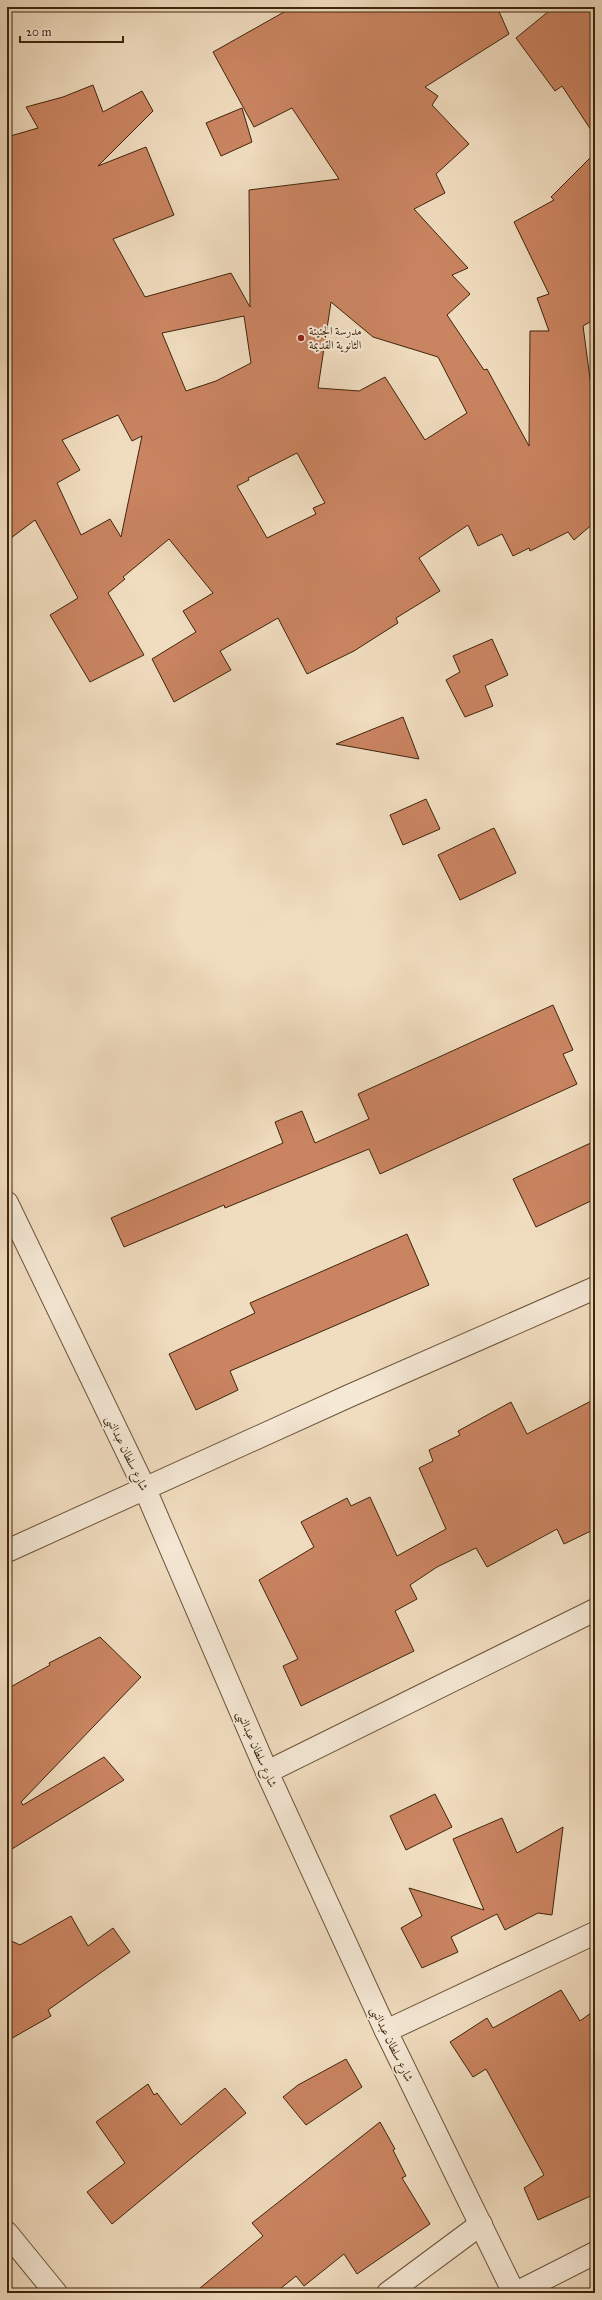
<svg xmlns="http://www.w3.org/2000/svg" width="602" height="2300" font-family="'IM FELL Great Primer',Amiri,serif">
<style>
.building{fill:#ca8461;stroke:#3f250b;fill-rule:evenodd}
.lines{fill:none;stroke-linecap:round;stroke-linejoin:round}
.minor-casing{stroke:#6b5338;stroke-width:24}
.tertiary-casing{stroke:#6b5338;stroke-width:24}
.minor{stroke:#f5e8d5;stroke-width:22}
.tertiary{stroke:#f5e8d5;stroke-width:22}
.poi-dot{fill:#8f2418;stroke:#f5e8d5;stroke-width:1.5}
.labels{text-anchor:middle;stroke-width:4;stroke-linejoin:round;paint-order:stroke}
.poi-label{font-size:12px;fill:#3f250b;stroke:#f5e8d5;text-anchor:start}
.street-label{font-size:12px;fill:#3f250b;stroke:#f5e8d5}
</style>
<rect width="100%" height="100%" fill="#f0dcbf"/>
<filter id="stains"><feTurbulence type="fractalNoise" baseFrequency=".005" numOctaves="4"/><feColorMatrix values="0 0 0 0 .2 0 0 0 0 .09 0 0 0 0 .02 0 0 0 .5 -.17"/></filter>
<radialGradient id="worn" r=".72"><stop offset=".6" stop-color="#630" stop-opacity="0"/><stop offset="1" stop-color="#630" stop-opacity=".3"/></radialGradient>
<!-- building -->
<g class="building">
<path d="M293,7H497L509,34L425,87L438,96L432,105L469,144L436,174L445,193L414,209L468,268L452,275L470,294L447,315L484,370L487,369L529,446L530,331H549L537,298L549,294L514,222L554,200L551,197L595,153V319L583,326L595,416V522L574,540L568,532L530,551L529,548L513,556L502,534L478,546L468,525L419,558L440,591L396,618L398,623L354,651L307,674L278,618L220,651L231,670L174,702L152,659L196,632L183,611L213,593L169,539L123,577L125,579L108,593L144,655L90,682L50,615L78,598L35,520L7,541V137L38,128L26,107L63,97L93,85L103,112L142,91L153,111L98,166L146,147L174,215L113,239L145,297L231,273L250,307L249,190L339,179L292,108L254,127L213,52ZM331,302L373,337L438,357L467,413L425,440L385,377L359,391L318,388ZM244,316L251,363L216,381L186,391L162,333ZM118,415L132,441L142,436L121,537L110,519L81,535L57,483L80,470L62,440ZM297,453L325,503L313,508L316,514L267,538L237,486L249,480L248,478Z"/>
<path d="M554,7H595V136L562,86L555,91L516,38Z"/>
<path d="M242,108L252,142L221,156L206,123Z"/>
<path d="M492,639L508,675L485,686L493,706L465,717L446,680L460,672L453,656Z"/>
<path d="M403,717L419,759L336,744Z"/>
<path d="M426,799L440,829L403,845L390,815Z"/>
<path d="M494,828L516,873L460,900L438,855Z"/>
<path d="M553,1005L573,1050L563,1054L577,1084L380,1174L369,1149L225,1208L224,1205L124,1247L111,1218L283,1143L275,1122L302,1111L315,1143L369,1119L358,1094Z"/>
<path d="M595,1141V1199L536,1227L513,1179Z"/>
<path d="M407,1234L429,1285L230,1371L238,1390L196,1410L169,1354L255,1313L250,1303Z"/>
<path d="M595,1399V1529L564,1544L557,1529L487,1567L476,1548L437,1567L410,1585L417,1599L395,1611L414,1651L301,1706L283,1666L298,1659L259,1580L314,1547L301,1522L347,1498L351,1506L370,1497L397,1556L446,1529L419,1468L433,1461L429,1450L460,1435L458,1431L511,1402L527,1434Z"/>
<path d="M100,1637L141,1677L21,1802L23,1805L104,1757L124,1780L7,1852V1689L50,1665L49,1663Z"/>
<path d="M435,1794L452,1827L406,1850L390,1816Z"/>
<path d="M502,1818L517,1853L563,1827L552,1915L538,1913L505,1930L497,1914L451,1937L458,1952L422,1968L401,1928L422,1916L409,1888L484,1910L453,1839Z"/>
<path d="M71,1916L88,1946L113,1928L130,1952L48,2010L51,2016L7,2041V1939L20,1945Z"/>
<path d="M561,1990L580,2021L595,2010V2194L538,2220L524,2188L544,2175L486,2069L473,2077L450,2042L487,2018L493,2028Z"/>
<path d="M346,2059L362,2087L306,2125L283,2097L298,2085Z"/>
<path d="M148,2084L154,2095L157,2093L181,2125L225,2088L246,2113L112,2224L87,2192L125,2163L96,2122Z"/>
<path d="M380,2122L395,2149L393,2150L406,2176L402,2178L430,2224L357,2274L344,2254L304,2286L296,2276L275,2293H194L263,2236L252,2223Z"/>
</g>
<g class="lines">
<defs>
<g id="minor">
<path d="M7,1203L145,1489L267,1772L386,2031L514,2293"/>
<path d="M267,1772L595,1610"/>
<path d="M386,2031L595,1933"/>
<path d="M7,2233L56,2293"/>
<path d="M388,2293L481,2224"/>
<path d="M516,2293L595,2253"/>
</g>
<path id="tertiary" d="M7,1551L349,1396L595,1288"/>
</defs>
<!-- minor casing -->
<use href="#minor" class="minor-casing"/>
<!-- tertiary casing -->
<use href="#tertiary" class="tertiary-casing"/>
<!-- minor -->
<use href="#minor" class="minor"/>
<!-- tertiary -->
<use href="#tertiary" class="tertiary"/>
</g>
<!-- markers -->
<circle class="poi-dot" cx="301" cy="338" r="4"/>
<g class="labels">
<!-- poi labels -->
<g class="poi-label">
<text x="309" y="335">مدرسة الجنينة<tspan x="309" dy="14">الثانوية القديمة</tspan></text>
</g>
<!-- street labels -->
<g class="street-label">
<text transform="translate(127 1453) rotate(64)" y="4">شارع سلطان عبدالنبى</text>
<text transform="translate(257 1749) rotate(66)" y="4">شارع سلطان عبدالنبى</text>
<text transform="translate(392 2044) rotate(64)" y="4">شارع سلطان عبدالنبى</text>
</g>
</g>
<!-- margin -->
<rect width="602" height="2300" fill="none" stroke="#f0dcbf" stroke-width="24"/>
<rect x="8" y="8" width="586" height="2284" fill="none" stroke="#3f250b" stroke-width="2"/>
<rect x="12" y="12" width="578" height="2276" fill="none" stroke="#3f250b"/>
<!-- scale -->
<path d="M20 36v6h103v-6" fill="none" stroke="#3f250b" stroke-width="2"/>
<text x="26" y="36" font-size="12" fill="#3f250b" stroke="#f5e8d5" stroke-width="3" paint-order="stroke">20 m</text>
<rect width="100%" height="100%" filter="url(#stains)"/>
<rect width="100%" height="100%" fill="url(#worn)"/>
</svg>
